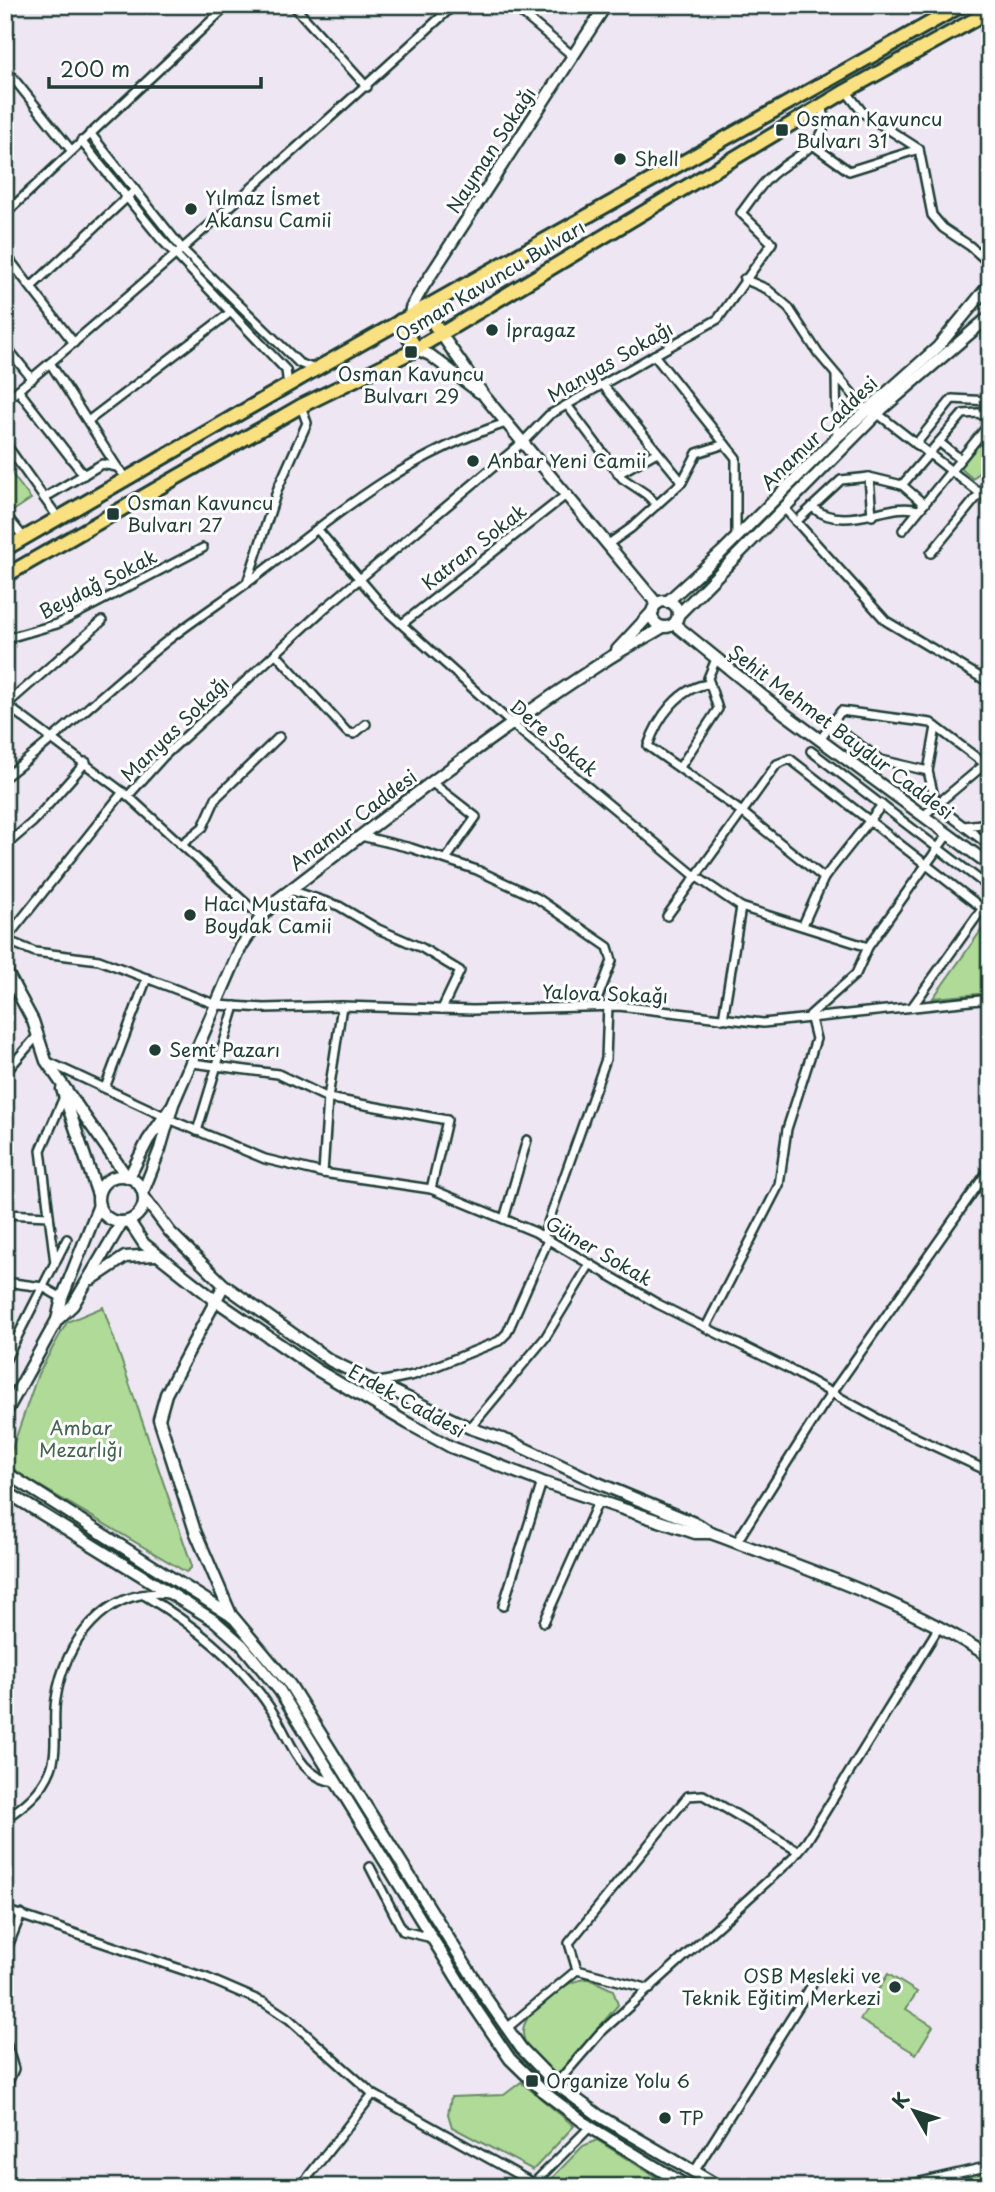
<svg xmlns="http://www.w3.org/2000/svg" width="995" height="2192" font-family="'Playpen Sans',sans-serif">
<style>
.green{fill:#afda97;stroke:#678c66;stroke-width:2}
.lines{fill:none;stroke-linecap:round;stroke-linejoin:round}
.street-casing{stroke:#1f3d34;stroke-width:12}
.secondary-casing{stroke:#1f3d34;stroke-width:15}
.highway-casing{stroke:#1f3d34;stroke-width:18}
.street{stroke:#fff;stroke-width:7}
.secondary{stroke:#fff;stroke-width:10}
.highway{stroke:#f9e181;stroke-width:12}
.poi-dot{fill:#1f3d34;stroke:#fff;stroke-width:2.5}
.labels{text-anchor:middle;stroke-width:6;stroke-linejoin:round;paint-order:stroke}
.poi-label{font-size:19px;fill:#1f3d34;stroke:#fff;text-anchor:start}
.street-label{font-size:19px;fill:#1f3d34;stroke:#fff}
.park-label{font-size:19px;fill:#43644d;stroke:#fff}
</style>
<rect width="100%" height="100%" fill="#eee6f3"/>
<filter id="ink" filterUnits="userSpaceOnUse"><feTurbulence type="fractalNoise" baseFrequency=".0143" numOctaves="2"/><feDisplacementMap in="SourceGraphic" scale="14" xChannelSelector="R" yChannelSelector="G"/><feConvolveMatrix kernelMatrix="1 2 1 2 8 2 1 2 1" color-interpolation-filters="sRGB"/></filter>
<g filter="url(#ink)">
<!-- green -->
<g class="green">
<path d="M978,444L990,455V460L973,479L958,466Z"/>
<path d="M5,465L31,499L13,511L5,501Z"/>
<path d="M990,918V993L933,998Z"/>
<path d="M103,1307L191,1563V1568L186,1572L6,1466L38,1374L67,1322Z"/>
<path d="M888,1974L917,1992L906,2009L933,2026L916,2054L860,2020Z"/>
<path d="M589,1979L613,1990L618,2005L557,2076C545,2065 525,2051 523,2034C520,2012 568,1977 589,1979Z"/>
<path d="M521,2082L574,2126L533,2170L452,2127L448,2114L451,2097L504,2095Z"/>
<path d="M597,2140L670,2186V2187H559L549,2181L583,2146Z"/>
<path d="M990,2171V2187H918Z"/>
</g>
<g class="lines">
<defs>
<g id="street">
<path d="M293,5L367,87"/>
<path d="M512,5L573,56"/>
<path d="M933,5L942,17"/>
<path d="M5,68L71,150"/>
<path d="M846,91L863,113L919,149L932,215L943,228L970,246L990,264"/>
<path d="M90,133L183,250L299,363L315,369"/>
<path d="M81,141L160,238L286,370L288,386"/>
<path d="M814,146L849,171L919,149"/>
<path d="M5,214L228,5"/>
<path d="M5,254L74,343"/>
<path d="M744,279L767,289L788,307L818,353L866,410L878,414L990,501"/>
<path d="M31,287L135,190"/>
<path d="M5,345L32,379"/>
<path d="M654,355L736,458V538"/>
<path d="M50,363L117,467"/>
<path d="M836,375L837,437"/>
<path d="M603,385L682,482"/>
<path d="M18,390L84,475"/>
<path d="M5,401C158,272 307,140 454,5"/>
<path d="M567,405L622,478L646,494L657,505"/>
<path d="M88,421L231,312"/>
<path d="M939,442L960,459"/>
<path d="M5,443L59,519"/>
<path d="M916,444L952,399L990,401"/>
<path d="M618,474L657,452"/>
<path d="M869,477L872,516"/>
<path d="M902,485L924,504"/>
<path d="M44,498L102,464L117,467L128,479"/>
<path d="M812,507C845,535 890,500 918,510"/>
<path d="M784,508L886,621L990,683"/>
<path d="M5,514L24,538"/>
<path d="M796,522L841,480L869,477L902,485L963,414L978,413L990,419"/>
<path d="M317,529L387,611L512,724L694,875L741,907L868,947"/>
<path d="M903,530L990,423"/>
<path d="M607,545L631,528L682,482L697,453L725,444"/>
<path d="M931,553L990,481"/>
<path d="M247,583L278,488L307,423L301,406"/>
<path d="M402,624L566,495"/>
<path d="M5,639L57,624L203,548"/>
<path d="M277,655L347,732L354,734L366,724"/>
<path d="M710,684C679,686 657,719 648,746L742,812L824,878L882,805"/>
<path d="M5,704L128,796L261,917"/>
<path d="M6,705L102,621"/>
<path d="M831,725L881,760L928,771"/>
<path d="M936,727L928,771L936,805L990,846"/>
<path d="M820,740L841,711L931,723L985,764"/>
<path d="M811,751L990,888"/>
<path d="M680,767L718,709L708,678L716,659"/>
<path d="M5,777C62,734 112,684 168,640C199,616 232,595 263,571C343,509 407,455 506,423"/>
<path d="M431,782L476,817L446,859"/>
<path d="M128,796L164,756L325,608L522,443L549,415L718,319L772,243L741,213C751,200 760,185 772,175C792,156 838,142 821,106"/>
<path d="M923,816L990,760"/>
<path d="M964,826L990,823"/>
<path d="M361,836L411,848L477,870L537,898L608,947L612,961L595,1005"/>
<path d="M181,845L203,827L216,798L279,737"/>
<path d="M5,846L33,822L86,762"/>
<path d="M290,890L339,906L378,929L422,948L460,971L442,1009"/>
<path d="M667,916L777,764L790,759L982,908"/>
<path d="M803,925L824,878"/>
<path d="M5,940L123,792"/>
<path d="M6,940L35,952L99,960L217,1005L264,1008L342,1006L473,1010L619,1006L763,1023L990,999"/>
<path d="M912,1007L990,898"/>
<path d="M723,1019L741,907"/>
<path d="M46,1061L164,1116"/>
<path d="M192,1063L278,1074L328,1098L447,1120L431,1189"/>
<path d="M5,1073L38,1035"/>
<path d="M105,1088L147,978"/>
<path d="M169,1119L265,1159L323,1173L431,1189L535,1232L658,1304L787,1368L891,1426L990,1472"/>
<path d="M197,1131L235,1006"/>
<path d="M323,1173L328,1098L342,1006"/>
<path d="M5,1214L49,1216"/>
<path d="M504,1219L527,1140"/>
<path d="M543,1237L606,1059L608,1005"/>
<path d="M55,1263L41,1150L64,1097"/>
<path d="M5,1282L43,1287L62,1298"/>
<path d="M706,1327L779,1185L787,1129L816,1039L810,1015L856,974L868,947L948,834"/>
<path d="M5,1361L67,1239"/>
<path d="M375,1383L414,1375L499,1341L507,1333L548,1240"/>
<path d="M470,1428L545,1338L590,1264"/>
<path d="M736,1543L822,1407L990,1168"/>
<path d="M144,1595C196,1626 246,1666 277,1719C292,1745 302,1779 336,1782"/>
<path d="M503,1606L542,1482"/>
<path d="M544,1622L599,1500"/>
<path d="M5,1819C25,1805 42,1792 51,1769C59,1747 52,1721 56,1699C64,1642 106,1587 169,1594"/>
<path d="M370,1867L403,1931L432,1938"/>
<path d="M5,1910L207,1978L265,2003L289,2019L373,2094L540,2187"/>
<path d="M5,1954L21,1914"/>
<path d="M577,1970L569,1943L688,1796L703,1795L798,1851"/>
<path d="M577,1970L650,1989"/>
<path d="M507,2028L577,1970"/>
<path d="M5,2039L14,2069L5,2089"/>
<path d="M556,2084L600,2033L792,1859L807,1841L939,1627"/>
<path d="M694,2172L812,1985"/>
<path d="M534,2183L590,2127"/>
<path d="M300,2187L373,2094"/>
<path d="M898,2187L990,2166"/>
</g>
<g id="secondary">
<path d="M410,316L411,308L423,287L606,5"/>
<path d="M441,334L485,397L657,604"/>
<path d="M416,349L430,355L479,392"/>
<circle cx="665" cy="614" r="13"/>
<path d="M667,602L722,552L837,437L938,347L990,284"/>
<path d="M678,615L883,408L990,316"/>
<path d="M674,624L785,714L990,865"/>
<path d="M617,650L653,611"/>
<path d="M5,969L33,1021L46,1061L127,1177"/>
<path d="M62,1089L98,1195"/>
<circle cx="121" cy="1199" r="23"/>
<path d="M129,1177L148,1140L171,1107"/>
<path d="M143,1192L160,1149L173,1104L241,947L261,917L277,900C384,818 490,735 603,662C622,649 644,639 663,627"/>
<path d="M144,1197L170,1232L224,1285L331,1361L470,1428L511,1442L598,1483L699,1525L711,1533C806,1569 904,1601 990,1657"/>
<path d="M129,1221L144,1244L215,1300L317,1370L409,1424L451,1447L542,1482L695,1533H711"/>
<path d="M92,1279L125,1257L155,1255"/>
<path d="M224,1285L166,1394L159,1419L195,1531L232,1617"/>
<path d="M57,1320L73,1305L122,1222"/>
<path d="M5,1414L57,1320L62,1298L99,1205"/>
<path d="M5,1472L233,1617L290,1685L486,1998L521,2048L556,2084L601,2117L720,2187"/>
<path d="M5,1491L215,1621L242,1645L280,1691L474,2006L510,2059L545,2093L590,2127L688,2187"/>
</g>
<g id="highway">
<path d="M424,308L441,334"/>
<path d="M400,321L416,349"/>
<path d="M5,549L316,369L962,5"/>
<path d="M5,576L301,406L411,352L846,91L990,11"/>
</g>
</defs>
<!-- street casing -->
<use href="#street" class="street-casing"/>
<!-- secondary casing -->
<use href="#secondary" class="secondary-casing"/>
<!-- highway casing -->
<use href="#highway" class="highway-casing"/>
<!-- street -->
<use href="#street" class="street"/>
<!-- secondary -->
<use href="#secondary" class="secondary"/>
<!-- highway -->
<use href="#highway" class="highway"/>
</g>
</g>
<!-- markers -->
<g class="poi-dot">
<rect x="775" y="123" width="14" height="14" rx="3.5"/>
<circle cx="620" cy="159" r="7"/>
<circle cx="191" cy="209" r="7"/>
<circle cx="492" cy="330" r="7"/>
<rect x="404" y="345" width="14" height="14" rx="3.5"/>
<circle cx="473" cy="461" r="7"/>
<rect x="106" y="507" width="14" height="14" rx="3.5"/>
<circle cx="190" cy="915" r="7"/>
<circle cx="155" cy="1050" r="7"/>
<circle cx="895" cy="1987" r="7"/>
<rect x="525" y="2074" width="14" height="14" rx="3.5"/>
<circle cx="665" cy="2118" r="7"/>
</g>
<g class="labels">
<!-- poi labels -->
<g class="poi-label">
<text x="796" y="126">Osman Kavuncu<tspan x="796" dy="22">Bulvarı 31</tspan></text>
<text x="634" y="166">Shell</text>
<text x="205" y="205">Yılmaz İsmet<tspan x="205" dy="22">Akansu Camii</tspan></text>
<text x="506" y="337">İpragaz</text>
<text x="411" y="381" text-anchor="middle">Osman Kavuncu<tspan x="411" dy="22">Bulvarı 29</tspan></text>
<text x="487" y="468">Anbar Yeni Camii</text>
<text x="127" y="510">Osman Kavuncu<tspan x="127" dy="22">Bulvarı 27</tspan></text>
<text x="204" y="911">Hacı Mustafa<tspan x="204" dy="22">Boydak Camii</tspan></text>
<text x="169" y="1057">Semt Pazarı</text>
<text x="881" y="1983" text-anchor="end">OSB Mesleki ve<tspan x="881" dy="22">Teknik Eğitim Merkezi</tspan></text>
<text x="546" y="2088">Organize Yolu 6</text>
<text x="679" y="2125">TP</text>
</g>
<!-- street labels -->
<g class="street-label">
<text transform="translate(491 150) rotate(-57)" y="7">Nayman Sokağı</text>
<text transform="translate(490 281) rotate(-31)" y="7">Osman Kavuncu Bulvarı</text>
<text transform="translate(610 362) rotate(-30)" y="7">Manyas Sokağı</text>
<text transform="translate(819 433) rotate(-44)" y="7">Anamur Caddesi</text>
<text transform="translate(474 547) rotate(-38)" y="7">Katran Sokak</text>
<text transform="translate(98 584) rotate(-27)" y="7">Beydağ Sokak</text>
<text transform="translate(175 729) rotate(-44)" y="7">Manyas Sokağı</text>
<text transform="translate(841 732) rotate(37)" y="7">Şehit Mehmet Baydur Caddesi</text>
<text transform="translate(554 738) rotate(40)" y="7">Dere Sokak</text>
<text transform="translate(353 820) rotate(-37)" y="7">Anamur Caddesi</text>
<text transform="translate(605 994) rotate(2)" y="7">Yalova Sokağı</text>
<text transform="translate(599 1251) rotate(30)" y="7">Güner Sokak</text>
<text transform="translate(407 1401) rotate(29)" y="7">Erdek Caddesi</text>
</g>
<!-- park labels -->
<g class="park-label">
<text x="81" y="1435">Ambar<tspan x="81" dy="22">Mezarlığı</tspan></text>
</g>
</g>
<!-- margin -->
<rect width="995" height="2192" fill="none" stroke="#fff" stroke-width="28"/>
<rect x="14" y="14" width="967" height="2164" fill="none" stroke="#1f3d34" stroke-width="2.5" filter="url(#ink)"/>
<!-- north arrow -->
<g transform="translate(914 2111) rotate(309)" stroke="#ffffff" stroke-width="5" paint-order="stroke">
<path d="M0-5L12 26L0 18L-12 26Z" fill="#1f3d34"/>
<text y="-10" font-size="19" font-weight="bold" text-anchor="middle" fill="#1f3d34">K</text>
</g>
<!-- scale -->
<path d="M49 77v10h212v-10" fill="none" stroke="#1f3d34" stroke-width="3.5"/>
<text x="60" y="77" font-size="21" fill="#1f3d34" stroke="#ffffff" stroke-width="5" paint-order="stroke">200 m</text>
</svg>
